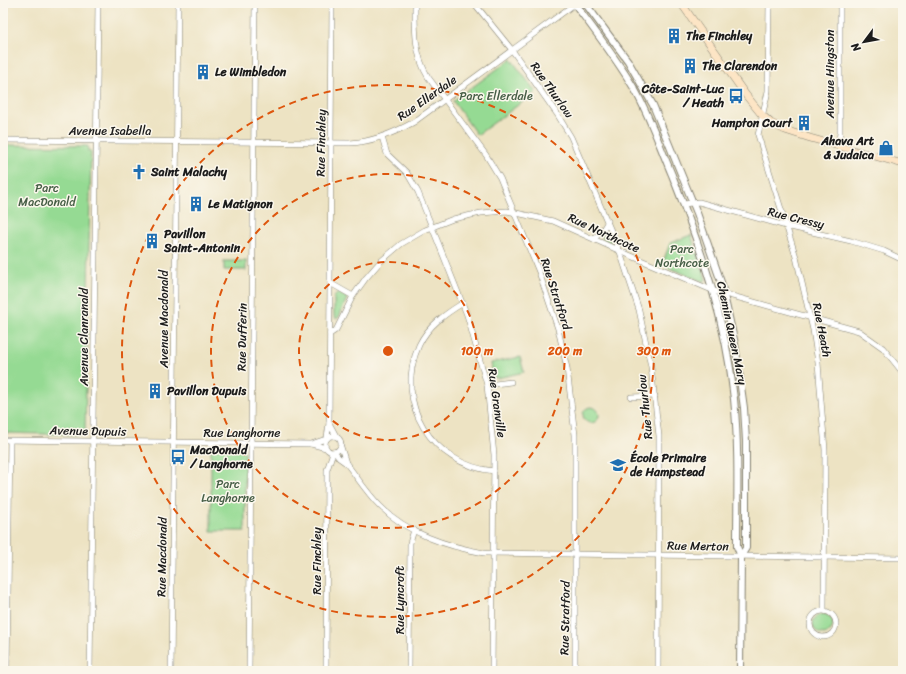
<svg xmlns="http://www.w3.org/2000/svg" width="906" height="674" font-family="Sriracha,sans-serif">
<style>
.green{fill:#95da93;stroke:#587b58}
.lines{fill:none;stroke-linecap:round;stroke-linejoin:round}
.minor-casing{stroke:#848070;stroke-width:6}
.tertiary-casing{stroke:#848070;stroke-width:8}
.secondary-casing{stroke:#848070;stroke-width:8}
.minor{stroke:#fff;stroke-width:5}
.tertiary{stroke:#fff;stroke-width:6}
.secondary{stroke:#fde5c5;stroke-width:7}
.ring{fill:none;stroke:#de560d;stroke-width:2;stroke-dasharray:7 5}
.labels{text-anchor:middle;stroke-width:3;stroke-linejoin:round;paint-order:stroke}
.poi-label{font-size:12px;font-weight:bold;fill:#1c1c1c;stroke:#fbf7ec;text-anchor:start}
.street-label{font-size:12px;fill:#1c1c1c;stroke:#fbf7ec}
.park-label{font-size:12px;fill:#465e46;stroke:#fbf7ec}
.centre{fill:#de560d;stroke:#fbf7ec;stroke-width:2}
.ring-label{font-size:12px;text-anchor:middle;font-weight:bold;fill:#de560d;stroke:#fbf7ec;stroke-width:3;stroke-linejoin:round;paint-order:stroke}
</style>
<rect width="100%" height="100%" fill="#fbf7ec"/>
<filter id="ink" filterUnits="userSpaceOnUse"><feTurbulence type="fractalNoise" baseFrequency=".025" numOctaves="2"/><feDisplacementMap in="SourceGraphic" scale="8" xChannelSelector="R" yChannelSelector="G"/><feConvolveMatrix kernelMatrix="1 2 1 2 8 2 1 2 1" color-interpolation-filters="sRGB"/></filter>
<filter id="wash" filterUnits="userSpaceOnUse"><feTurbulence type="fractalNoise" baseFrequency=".012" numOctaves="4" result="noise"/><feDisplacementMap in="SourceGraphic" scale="16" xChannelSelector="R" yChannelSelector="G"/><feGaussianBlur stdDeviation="0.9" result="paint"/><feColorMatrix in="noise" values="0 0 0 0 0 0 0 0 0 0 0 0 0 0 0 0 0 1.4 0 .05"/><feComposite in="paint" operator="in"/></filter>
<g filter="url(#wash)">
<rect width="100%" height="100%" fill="#ede3c3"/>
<!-- green -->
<g class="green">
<path d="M511,59L536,92L477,135L453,101Z"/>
<path d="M3,145L88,146V151H91L85,433L83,435L3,433Z"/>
<path d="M607,231L612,241L611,242L602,238L605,232Z"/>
<path d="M691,235L706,279L704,282L662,265L670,243Z"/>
<rect x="224" y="261" width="22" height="9"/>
<path d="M338,293L347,298L339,317L336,319L334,316V297Z"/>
<path d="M520,357L524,372L498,378L493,377L491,363Z"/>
<circle cx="591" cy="415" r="8"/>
<path d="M211,448L242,449L245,452V531H211Z"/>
<circle cx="823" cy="624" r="10"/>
</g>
</g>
<g filter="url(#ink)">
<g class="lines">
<defs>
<g id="minor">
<path d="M415,3C415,29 414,54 428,77L486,155L500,178L539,272L558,329L567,368L575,435V671"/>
<path d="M474,3L512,50L557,114L571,137L620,252L639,310L651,367L659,436L658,671"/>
<path d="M769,3L768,91L758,135L796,257L813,330L818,363L825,450L824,610"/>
<path d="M382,137L387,154L407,173L418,192L467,315L487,385L494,455L492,671"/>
<path d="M3,140L350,143C373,142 394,133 414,122L576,3"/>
<path d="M838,146L840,133V3"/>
<path d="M684,204L699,202L786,226L851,241L884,251L903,260"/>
<path d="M594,239L602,231L608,221"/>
<path d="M330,283L353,296"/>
<path d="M463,303C445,314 428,326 419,345C393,403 432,465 494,471"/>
<path d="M330,334L336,330L353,296L366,278L380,262L401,244L425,230L453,219L481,213L507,211L553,221L629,255L714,291L859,331L883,348L903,373"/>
<path d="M487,385L511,382"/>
<path d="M631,397L655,396"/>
<path d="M329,423L332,3"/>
<circle cx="333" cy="444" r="8"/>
<path d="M327,437L329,423L336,436"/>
<path d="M3,440L311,444"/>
<path d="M326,448L311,444L326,439"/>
<path d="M334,452L339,458L346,463L341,447"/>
<path d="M346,463C357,477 367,493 380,506C408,534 446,546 484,553L903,558"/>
<circle cx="823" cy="624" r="13"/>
<path d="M7,671L10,441"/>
<path d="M90,671L98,3"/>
<path d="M171,671L178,3"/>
<path d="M249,671L255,3"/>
<path d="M326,671L327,470L333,452"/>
<path d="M409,671L410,543L414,530"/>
</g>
<g id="tertiary">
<path d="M574,3C595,31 617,59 635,90C650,117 660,147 672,175C701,248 726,320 734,399C739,448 737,497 737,547L741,556"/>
<path d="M585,3L628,61L653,105L697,213L721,282L735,344L744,408L746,441V548L741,556L740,671"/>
</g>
<path id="secondary" d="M681,3L745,94L762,115L771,123L785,130L810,138L903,164"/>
</defs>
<!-- minor casing -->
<use href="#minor" class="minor-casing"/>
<!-- tertiary casing -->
<use href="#tertiary" class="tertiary-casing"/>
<!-- secondary casing -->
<use href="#secondary" class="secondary-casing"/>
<!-- minor -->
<use href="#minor" class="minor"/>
<!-- tertiary -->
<use href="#tertiary" class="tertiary"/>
<!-- secondary -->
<use href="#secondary" class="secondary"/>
</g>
</g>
<!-- distance rings -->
<g class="ring">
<circle cx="388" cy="351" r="89"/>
<circle cx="388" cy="351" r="177"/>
<circle cx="388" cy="351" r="266"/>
</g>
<!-- icons -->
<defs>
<symbol id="building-bare" viewBox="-9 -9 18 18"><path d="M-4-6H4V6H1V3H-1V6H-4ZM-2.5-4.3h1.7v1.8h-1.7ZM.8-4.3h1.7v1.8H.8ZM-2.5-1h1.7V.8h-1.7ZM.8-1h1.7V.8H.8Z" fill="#1f6fb2" stroke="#fbf7ec" stroke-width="2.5" paint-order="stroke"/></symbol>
<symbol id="bus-bare" viewBox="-9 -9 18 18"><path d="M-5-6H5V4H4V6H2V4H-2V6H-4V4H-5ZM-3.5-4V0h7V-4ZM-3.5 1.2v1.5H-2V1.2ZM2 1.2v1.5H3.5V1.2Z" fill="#1f6fb2" stroke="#fbf7ec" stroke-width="2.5" paint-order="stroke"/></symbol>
<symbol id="shop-bare" viewBox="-9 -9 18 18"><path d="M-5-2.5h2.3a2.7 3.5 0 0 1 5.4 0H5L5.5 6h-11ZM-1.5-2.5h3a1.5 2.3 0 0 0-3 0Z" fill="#1f6fb2" stroke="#fbf7ec" stroke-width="2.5" paint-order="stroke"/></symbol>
<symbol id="church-bare" viewBox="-9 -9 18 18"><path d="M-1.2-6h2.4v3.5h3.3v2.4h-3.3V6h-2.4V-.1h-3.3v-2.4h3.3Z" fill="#1f6fb2" stroke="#fbf7ec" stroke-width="2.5" paint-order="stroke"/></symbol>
<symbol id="school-bare" viewBox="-9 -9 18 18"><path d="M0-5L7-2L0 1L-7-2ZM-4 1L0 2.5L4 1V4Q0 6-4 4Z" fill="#1f6fb2" stroke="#fbf7ec" stroke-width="2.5" paint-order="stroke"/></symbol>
</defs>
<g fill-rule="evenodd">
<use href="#building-bare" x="663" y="25" width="22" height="22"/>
<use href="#building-bare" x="679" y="55" width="22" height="22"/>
<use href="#building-bare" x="192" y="61" width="22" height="22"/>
<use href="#bus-bare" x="725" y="85" width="22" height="22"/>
<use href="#building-bare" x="793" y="112" width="22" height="22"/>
<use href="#shop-bare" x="875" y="137" width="22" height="22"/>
<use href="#church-bare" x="128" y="161" width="22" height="22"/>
<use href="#building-bare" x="185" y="193" width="22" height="22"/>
<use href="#building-bare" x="141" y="230" width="22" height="22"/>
<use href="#building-bare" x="144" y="380" width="22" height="22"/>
<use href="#bus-bare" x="167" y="446" width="22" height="22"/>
<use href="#school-bare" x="607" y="454" width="22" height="22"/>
</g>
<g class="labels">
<!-- poi labels -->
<g class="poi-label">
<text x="686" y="40">The Finchley</text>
<text x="702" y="70">The Clarendon</text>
<text x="215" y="76">Le Wimbledon</text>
<text x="724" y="93" text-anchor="end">Côte-Saint-Luc<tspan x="724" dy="14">/ Heath</tspan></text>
<text x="792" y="127" text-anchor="end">Hampton Court</text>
<text x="874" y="145" text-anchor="end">Ahava Art<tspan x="874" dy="14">&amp; Judaica</tspan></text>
<text x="151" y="176">Saint Malachy</text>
<text x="208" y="208">Le Matignon</text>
<text x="164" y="238">Pavillon<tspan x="164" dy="14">Saint-Antonin</tspan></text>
<text x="167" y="395">Pavillon Dupuis</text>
<text x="190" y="454">MacDonald<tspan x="190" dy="14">/ Langhorne</tspan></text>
<text x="630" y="462">École Primaire<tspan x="630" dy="14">de Hampstead</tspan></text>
</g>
<!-- street labels -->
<g class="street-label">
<text transform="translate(830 74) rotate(-90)" y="4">Avenue Hingston</text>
<text transform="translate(552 90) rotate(55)" y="4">Rue Thurlow</text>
<text transform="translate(427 98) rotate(-35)" y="4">Rue Ellerdale</text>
<text x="110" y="135">Avenue Isabella</text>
<text transform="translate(321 143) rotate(-89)" y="4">Rue Finchley</text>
<text transform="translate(796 218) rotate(14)" y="4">Rue Cressy</text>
<text transform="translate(604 233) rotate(25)" y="4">Rue Northcote</text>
<text transform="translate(556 294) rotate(72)" y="4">Rue Stratford</text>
<text transform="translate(164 319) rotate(-90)" y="4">Avenue Macdonald</text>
<text transform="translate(822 330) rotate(79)" y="4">Rue Heath</text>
<text transform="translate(732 333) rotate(78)" y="4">Chemin Queen Mary</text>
<text transform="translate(84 337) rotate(-90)" y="4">Avenue Clanranald</text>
<text transform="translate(242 337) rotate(-89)" y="4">Rue Dufferin</text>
<text transform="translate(497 403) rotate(82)" y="4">Rue Granville</text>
<text transform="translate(645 407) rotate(-96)" y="4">Rue Thurlow</text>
<text transform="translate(88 431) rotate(1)" y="4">Avenue Dupuis</text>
<text x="242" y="437">Rue Langhorne</text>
<text transform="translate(698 546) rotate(1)" y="4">Rue Merton</text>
<text transform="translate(162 557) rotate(-89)" y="4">Rue Macdonald</text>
<text transform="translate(317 561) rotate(-90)" y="4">Rue Finchley</text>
<text transform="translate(400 600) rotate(-90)" y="4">Rue Lyncroft</text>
<text transform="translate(565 618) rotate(-89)" y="4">Rue Stratford</text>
</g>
<!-- park labels -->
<g class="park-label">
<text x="496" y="100">Parc Ellerdale</text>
<text x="47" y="192">Parc<tspan x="47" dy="14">MacDonald</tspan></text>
<text x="682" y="253">Parc<tspan x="682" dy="14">Northcote</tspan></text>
<text x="228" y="488">Parc<tspan x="228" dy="14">Langhorne</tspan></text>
</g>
</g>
<circle cx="388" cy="351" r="6" class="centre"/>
<g class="ring-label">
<text x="477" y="355">100 m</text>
<text x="565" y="355">200 m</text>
<text x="654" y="355">300 m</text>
</g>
<!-- margin -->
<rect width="906" height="674" fill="none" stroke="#fbf7ec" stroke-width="16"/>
<!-- north arrow -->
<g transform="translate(864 42) rotate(238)" stroke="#fbf7ec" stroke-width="3" paint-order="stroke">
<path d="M0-3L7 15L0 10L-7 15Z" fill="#1c1c1c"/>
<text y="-6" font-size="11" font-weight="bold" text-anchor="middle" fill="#1c1c1c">N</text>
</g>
</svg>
